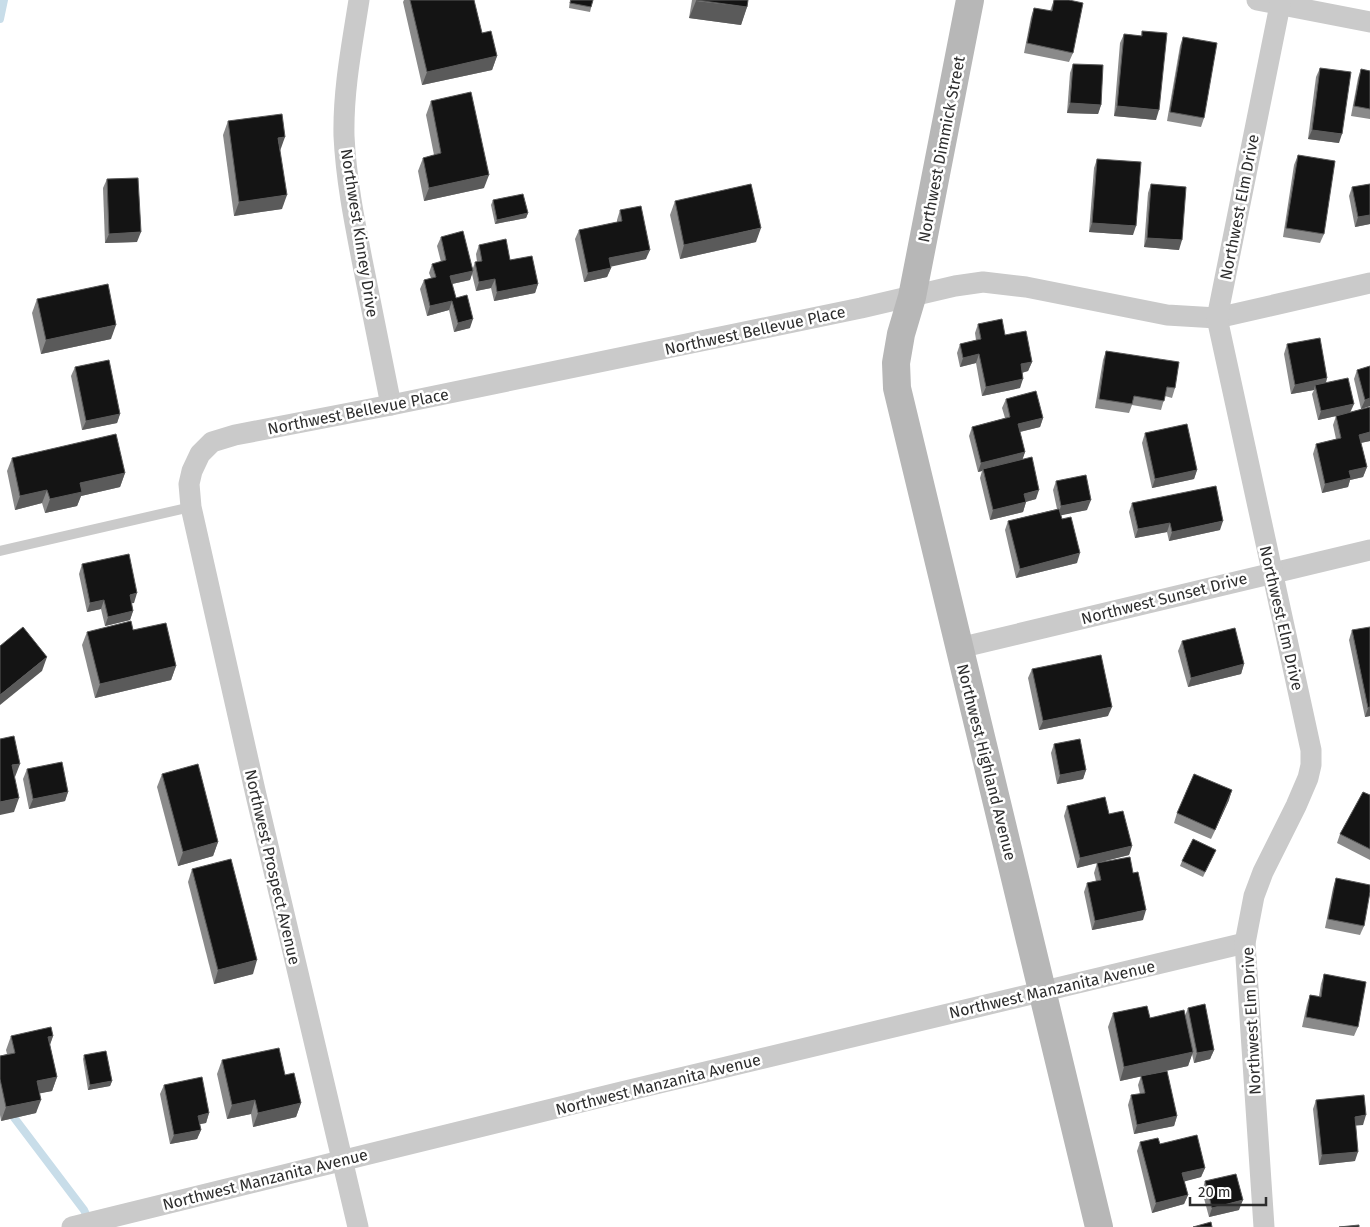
<svg xmlns="http://www.w3.org/2000/svg" width="1370" height="1227" font-family="'Fira Sans',sans-serif">
<style>
.lines{fill:none;stroke-linecap:round;stroke-linejoin:round}
.stream{stroke:#c8dde9;stroke-width:8}
.service{stroke:#cacaca;stroke-width:10}
.minor{stroke:#cacaca;stroke-width:21}
.secondary{stroke:#b7b7b7;stroke-width:28}
.wall{fill:#8a8a8a}
.shaded-wall{fill:#5a5a5a}
.building{fill:#141414;stroke:#5a5a5a}
.labels{text-anchor:middle;stroke-width:5;stroke-linejoin:round;paint-order:stroke}
.street-label{font-size:16px;fill:#2d2d2d;stroke:#fff}
</style>
<rect width="100%" height="100%" fill="#fff"/>
<g class="lines">
<!-- stream -->
<g class="stream">
<path d="M0,19L4,0"/>
<path d="M0,1099L84,1210L89,1221"/>
</g>
<!-- service -->
<path class="service" d="M0,551L191,507"/>
<!-- minor -->
<g class="minor">
<path d="M359,0C352,45 343,90 344,136C346,178 354,219 362,260C372,308 381,357 391,405"/>
<path d="M1257,0L1370,22"/>
<path d="M959,648L1370,550"/>
<path d="M72,1227C462,1130 854,1035 1245,943"/>
<path d="M358,1227L256,795L191,507L189,484L192,471L200,454L212,442L235,435L391,405L861,308L955,286L983,282L1026,287L1167,315L1217,318L1370,283"/>
<path d="M1264,1227L1245,943L1254,896L1263,872L1296,806L1308,778L1311,765V750L1217,318L1280,5"/>
</g>
<!-- secondary -->
<path class="secondary" d="M970,0L912,297L901,334L896,363L897,388L1099,1227"/>
</g>
<!-- wall -->
<g class="wall">
<path d="M404,0H474L482,33L497,56L492,70L422,85L403,2Z"/>
<path d="M570,0H593L590,12L569,8Z"/>
<path d="M692,0H748L747,7L741,25L689,18Z"/>
<path d="M1054,0H1069L1073,53L1069,62L1024,53L1031,17L1034,8L1050,11Z"/>
<path d="M1142,31L1156,120L1114,116L1120,43L1124,34L1141,36Z"/>
<path d="M1183,37L1204,118L1201,127L1167,121L1180,46Z"/>
<path d="M1073,64L1101,105L1098,114L1067,113L1070,73Z"/>
<path d="M1320,68L1339,143L1308,139L1316,77Z"/>
<path d="M1361,69L1370,71V119L1351,116L1358,78Z"/>
<path d="M431,101L484,188L424,201L418,171L423,158L434,155L426,115Z"/>
<path d="M228,121L280,151L282,209L234,216L223,135Z"/>
<path d="M1298,155L1324,234L1320,243L1283,237L1294,165Z"/>
<path d="M1097,159L1133,235L1089,232L1094,168Z"/>
<path d="M107,179L137,242L105,243L103,188Z"/>
<path d="M1151,184L1179,250L1144,247L1148,193Z"/>
<path d="M1370,184V224L1355,227L1349,196L1352,187Z"/>
<path d="M493,200L528,213L526,218L495,224L491,205Z"/>
<path d="M675,201L756,242L680,259L670,215Z"/>
<path d="M620,210L646,259L610,266L611,268L607,277L584,282L575,239L579,230L617,222V220Z"/>
<path d="M441,237L473,268L475,262H477L476,254L479,245L510,260L538,284L535,293L494,301L491,288L476,291L472,274L470,280L452,284L456,298L470,328L454,332L449,310L427,316L420,289L424,280L431,278L429,273L432,264L441,262L437,246Z"/>
<path d="M37,299L111,339L41,354L32,313Z"/>
<path d="M978,324L1005,335L1032,362L1028,371L1022,373L1020,388L982,396L976,363L960,367L957,353L960,344L976,340L975,333Z"/>
<path d="M1287,344L1327,378L1326,383L1350,412L1370,407V441L1361,443L1367,467L1363,477L1350,480L1348,487L1322,493L1313,454L1316,444L1336,439L1333,425L1336,416L1318,420L1312,394L1314,390L1291,394L1284,354Z"/>
<path d="M1106,351L1175,388L1172,398L1165,396L1161,410L1132,405L1129,413L1095,408L1103,360Z"/>
<path d="M1370,366V406L1361,409L1354,379L1357,370Z"/>
<path d="M75,367L120,414L117,423L82,430L71,376Z"/>
<path d="M1006,399L1043,418L1040,427L1020,432L1025,452L1022,460L1036,499L1026,502L1023,512L990,520L980,478L982,471L978,472L969,436L972,427L1005,418L1002,408Z"/>
<path d="M1145,433L1197,470L1194,479L1152,488L1142,443Z"/>
<path d="M12,458L125,473L120,487L81,496L77,506L45,513L42,503L15,510L7,471Z"/>
<path d="M1056,481L1087,510L1060,515L1077,563L1016,578L1005,530L1008,521L1057,509L1053,490Z"/>
<path d="M1132,503L1220,530L1169,541L1167,532L1135,538L1129,512Z"/>
<path d="M82,564L134,603H131L133,611L130,620L105,626L101,609L87,612L79,574Z"/>
<path d="M133,630L176,666L171,680L95,698L82,645L87,632Z"/>
<path d="M1352,630L1370,716L1365,717L1349,640Z"/>
<path d="M1182,641L1244,664L1241,674L1188,687L1178,651Z"/>
<path d="M1032,669L1108,716L1039,730L1028,678Z"/>
<path d="M1054,744L1086,770L1083,779L1057,784L1051,753Z"/>
<path d="M27,769L68,792L65,801L29,809L23,779Z"/>
<path d="M162,774L218,842L213,856L178,866L157,787Z"/>
<path d="M1370,795V860L1337,843L1340,834Z"/>
<path d="M1229,800L1211,839L1174,823L1177,813Z"/>
<path d="M1067,806L1109,814L1132,846L1129,855L1077,868L1064,816Z"/>
<path d="M1216,850L1203,877L1180,866L1182,861Z"/>
<path d="M1097,863L1143,920L1092,930L1084,892L1087,883L1096,881L1094,873Z"/>
<path d="M192,869L253,974L214,984L188,882Z"/>
<path d="M1336,878L1364,926L1360,935L1325,928L1333,888Z"/>
<path d="M1324,974L1358,1027L1354,1036L1302,1027L1307,1004L1310,995L1319,996L1321,984Z"/>
<path d="M1188,1008L1214,1050L1210,1059L1194,1063L1192,1054L1188,1066L1120,1081L1108,1027L1113,1013L1150,1018L1185,1016Z"/>
<path d="M11,1036H53L50,1045L57,1077L52,1091L40,1093L36,1113L1,1121L0,1115V1056L7,1054L6,1050Z"/>
<path d="M84,1055L112,1081L110,1086L88,1090L83,1059Z"/>
<path d="M222,1060L285,1075L301,1103L296,1117L253,1127L251,1114L227,1119L217,1074Z"/>
<path d="M1141,1076L1177,1116L1174,1126L1134,1134L1128,1105L1131,1095L1140,1094L1138,1085Z"/>
<path d="M164,1085L209,1113L206,1123L199,1124L201,1130L197,1139L170,1144L160,1094Z"/>
<path d="M1316,1100L1363,1125H1355V1161L1319,1165L1313,1109Z"/>
<path d="M1140,1142L1160,1144L1205,1168L1201,1177L1184,1181L1188,1195L1184,1204L1152,1213L1137,1151Z"/>
<path d="M1205,1181L1239,1210L1209,1217L1202,1191Z"/>
</g>
<!-- shaded-wall -->
<g class="shaded-wall">
<path d="M696,1L747,7L741,25L689,18Z"/>
<path d="M497,56L492,70L422,85L427,72Z"/>
<path d="M1070,103L1101,105L1098,114L1067,113Z"/>
<path d="M1117,106L1159,110L1156,120L1114,116Z"/>
<path d="M1312,130L1342,134L1339,143L1308,139Z"/>
<path d="M285,137L280,151L278,138Z"/>
<path d="M489,175L484,188L424,201L429,188Z"/>
<path d="M287,195L282,209L234,216L239,202Z"/>
<path d="M528,213L526,218L495,224L497,220Z"/>
<path d="M1370,215V224L1355,227L1358,217Z"/>
<path d="M1092,223L1136,226L1133,235L1089,232Z"/>
<path d="M761,228L756,242L680,259L684,245Z"/>
<path d="M141,232L137,242L105,243L109,234Z"/>
<path d="M1147,238L1182,240L1179,250L1144,247Z"/>
<path d="M650,250L646,259L605,268L609,258Z"/>
<path d="M611,268L607,277L584,282L588,273Z"/>
<path d="M473,271L470,280L447,285L450,276Z"/>
<path d="M495,279L491,288L476,291L479,282Z"/>
<path d="M538,284L535,293L494,301L497,292Z"/>
<path d="M452,301L449,310L427,316L430,306Z"/>
<path d="M473,319L470,328L454,332L458,323Z"/>
<path d="M116,325L111,339L41,354L46,340Z"/>
<path d="M979,354L976,363L960,367L963,358Z"/>
<path d="M1032,362L1028,371L1017,374L1021,364Z"/>
<path d="M1327,378L1324,388L1315,385L1314,390L1291,394L1295,385Z"/>
<path d="M1023,379L1020,388L982,396L986,387Z"/>
<path d="M1370,398V406L1361,409L1365,400Z"/>
<path d="M1354,404L1350,413L1318,420L1321,411Z"/>
<path d="M120,414L117,423L82,430L86,421Z"/>
<path d="M1043,418L1040,427L1015,433L1018,424Z"/>
<path d="M1370,432V441L1355,444L1359,435Z"/>
<path d="M1025,452L1022,461L983,469L982,471L978,472L981,463Z"/>
<path d="M1367,467L1363,477L1350,480L1348,487L1322,493L1325,484L1349,471Z"/>
<path d="M1197,470L1194,479L1152,488L1155,479Z"/>
<path d="M125,473L120,487L81,496L77,506L45,513L50,499L80,483Z"/>
<path d="M47,490L42,503L15,510L20,496Z"/>
<path d="M1039,490L1036,499L1021,503L1024,494Z"/>
<path d="M1091,500L1087,510L1058,516L1061,506Z"/>
<path d="M1026,502L1023,512L990,520L993,510Z"/>
<path d="M1223,521L1220,530L1169,541L1172,532Z"/>
<path d="M1170,523L1167,532L1135,538L1138,529Z"/>
<path d="M1080,553L1077,563L1016,578L1020,569Z"/>
<path d="M137,593L134,603L126,604L130,595Z"/>
<path d="M104,600L101,609L87,612L90,603Z"/>
<path d="M133,611L130,620L105,626L108,617Z"/>
<path d="M47,657L42,671L0,705V695Z"/>
<path d="M1244,664L1241,674L1188,687L1191,678Z"/>
<path d="M176,666L171,680L95,698L100,684Z"/>
<path d="M1112,707L1108,716L1039,730L1043,721Z"/>
<path d="M1370,707V716L1365,717L1368,708Z"/>
<path d="M20,764L15,777L7,779L12,765Z"/>
<path d="M1086,770L1083,779L1057,784L1060,775Z"/>
<path d="M1232,790L1229,800L1211,839L1215,830Z"/>
<path d="M68,792L65,801L29,809L33,799Z"/>
<path d="M19,798L14,812L0,815V802Z"/>
<path d="M218,842L213,856L178,866L183,852Z"/>
<path d="M1132,846L1129,855L1077,868L1080,858Z"/>
<path d="M1146,910L1143,920L1092,930L1095,921Z"/>
<path d="M257,960L253,974L214,984L218,970Z"/>
<path d="M53,1036L48,1050V1037Z"/>
<path d="M1214,1050L1210,1059L1194,1063L1197,1053Z"/>
<path d="M1193,1052L1188,1066L1120,1081L1124,1067Z"/>
<path d="M57,1077L52,1091L32,1095L37,1081Z"/>
<path d="M112,1081L110,1086L88,1090L90,1085Z"/>
<path d="M41,1100L36,1113L1,1121L6,1107Z"/>
<path d="M255,1100L251,1114L227,1119L232,1105Z"/>
<path d="M301,1103L296,1117L253,1127L258,1113Z"/>
<path d="M209,1113L206,1123L195,1125L198,1116Z"/>
<path d="M1366,1115L1363,1125L1351,1126L1355,1117Z"/>
<path d="M1177,1116L1174,1126L1134,1134L1137,1125Z"/>
<path d="M201,1130L197,1139L170,1144L174,1135Z"/>
<path d="M1358,1152L1355,1161L1319,1165L1322,1155Z"/>
<path d="M1205,1168L1201,1177L1179,1183L1182,1173Z"/>
<path d="M1188,1195L1184,1204L1152,1213L1156,1203Z"/>
<path d="M1243,1200L1239,1210L1209,1217L1212,1208Z"/>
</g>
<!-- building -->
<g class="building">
<path d="M410,0H474L482,33L491,31L497,56L427,72Z"/>
<path d="M571,0H593L591,7L570,3Z"/>
<path d="M696,0H748L747,7Z"/>
<path d="M1054,0H1069L1083,3L1073,53L1027,43L1034,8L1052,11Z"/>
<path d="M1142,31L1167,33L1159,110L1117,106L1124,34L1142,36Z"/>
<path d="M1183,37L1217,43L1204,118L1170,112Z"/>
<path d="M1073,64L1103,65L1101,105L1070,103Z"/>
<path d="M1320,68L1351,72L1342,134L1312,130Z"/>
<path d="M1361,69L1370,71V109L1354,106Z"/>
<path d="M471,92L489,175L429,188L423,158L441,153L431,101Z"/>
<path d="M282,114L285,137L278,138L287,195L239,202L228,121Z"/>
<path d="M1298,155L1335,161L1324,234L1286,228Z"/>
<path d="M1097,159L1141,162L1136,226L1092,223Z"/>
<path d="M138,178L141,232L109,234L107,179Z"/>
<path d="M751,184L761,228L684,245L675,201Z"/>
<path d="M1151,184L1186,187L1182,240L1147,238Z"/>
<path d="M1370,184V215L1358,217L1352,187Z"/>
<path d="M523,194L528,213L497,220L493,200Z"/>
<path d="M641,206L650,250L609,258L611,268L588,273L579,230L622,221L620,210Z"/>
<path d="M463,231L473,271L450,276L456,298L467,295L473,319L458,323L452,301L430,306L424,280L436,277L432,264L446,260L441,237Z"/>
<path d="M506,239L510,260L532,256L538,284L497,292L495,279L479,282L475,262L482,261L479,245Z"/>
<path d="M108,284L116,325L46,340L37,299Z"/>
<path d="M1002,319L1005,335L1026,331L1032,362L1021,364L1023,379L986,387L979,354L963,358L960,344L981,339L978,324Z"/>
<path d="M1320,338L1327,378L1295,385L1287,344Z"/>
<path d="M1106,351L1179,362L1175,388L1167,387L1164,401L1134,396L1132,404L1099,399Z"/>
<path d="M109,360L120,414L86,421L75,367Z"/>
<path d="M1370,366V398L1365,400L1357,370Z"/>
<path d="M1348,378L1354,404L1321,411L1315,385Z"/>
<path d="M1036,391L1043,418L1018,424L1025,452L981,463L972,427L1010,417L1006,399Z"/>
<path d="M1370,407V432L1359,435L1367,467L1349,471L1351,478L1325,484L1316,444L1341,438L1336,416Z"/>
<path d="M1187,424L1197,470L1155,479L1145,433Z"/>
<path d="M116,434L125,473L80,483L82,492L50,499L47,490L20,496L12,458Z"/>
<path d="M1032,457L1039,490L1024,494L1026,502L993,510L983,469Z"/>
<path d="M1086,475L1091,500L1061,506L1056,481Z"/>
<path d="M1216,486L1223,521L1172,532L1170,523L1138,529L1132,503Z"/>
<path d="M1059,509L1062,519L1071,517L1080,553L1020,569L1008,521Z"/>
<path d="M129,554L137,593L130,595L133,611L108,617L104,600L90,603L82,564Z"/>
<path d="M131,621L133,630L166,623L176,666L100,684L87,632Z"/>
<path d="M23,627L47,657L0,695V646Z"/>
<path d="M1370,627V707L1368,708L1352,630Z"/>
<path d="M1235,628L1244,664L1191,678L1182,641Z"/>
<path d="M1101,655L1112,707L1043,721L1032,669Z"/>
<path d="M14,736L20,764L12,765L19,798L0,802V739Z"/>
<path d="M1080,739L1086,770L1060,775L1054,744Z"/>
<path d="M62,762L68,792L33,799L27,769Z"/>
<path d="M198,764L218,842L183,852L162,774Z"/>
<path d="M1194,774L1232,790L1215,830L1177,813Z"/>
<path d="M1363,792L1370,795V849L1340,834Z"/>
<path d="M1105,797L1109,814L1123,811L1132,846L1080,858L1067,806Z"/>
<path d="M1193,839L1216,850L1205,872L1182,861Z"/>
<path d="M1130,857L1133,873L1138,872L1146,910L1095,921L1087,883L1101,880L1097,863Z"/>
<path d="M231,859L257,960L218,970L192,869Z"/>
<path d="M1336,878L1370,885V892L1364,926L1328,919Z"/>
<path d="M1324,974L1366,982L1358,1027L1306,1017L1310,995L1321,997Z"/>
<path d="M1205,1004L1214,1050L1197,1053L1188,1008Z"/>
<path d="M1147,1006L1150,1018L1184,1010L1193,1052L1124,1067L1113,1013Z"/>
<path d="M51,1027L53,1036L48,1037L57,1077L37,1081L41,1100L6,1107L0,1079V1056L15,1053L11,1036Z"/>
<path d="M279,1048L285,1075L294,1073L301,1103L258,1113L255,1100L232,1105L222,1060Z"/>
<path d="M106,1051L112,1081L90,1085L84,1055Z"/>
<path d="M1167,1071L1177,1116L1137,1125L1131,1095L1145,1093L1141,1076Z"/>
<path d="M202,1077L209,1113L198,1116L201,1130L174,1135L164,1085Z"/>
<path d="M1364,1095L1366,1115L1355,1117L1358,1152L1322,1155L1316,1100Z"/>
<path d="M1197,1135L1205,1168L1182,1173L1188,1195L1156,1203L1140,1142L1158,1138L1160,1144Z"/>
<path d="M1236,1174L1243,1200L1212,1208L1205,1181Z"/>
<path d="M1211,1222L1212,1227H1193Z"/>
<path d="M1359,1225V1227H1339Z"/>
</g>
<g class="labels">
<!-- street labels -->
<g class="street-label">
<text transform="translate(941 149) rotate(-79)" y="6">Northwest Dimmick Street</text>
<text transform="translate(1239 207) rotate(-79)" y="6">Northwest Elm Drive</text>
<text transform="translate(360 233) rotate(81)" y="6">Northwest Kinney Drive</text>
<text transform="translate(755 330) rotate(-12)" y="6">Northwest Bellevue Place</text>
<text transform="translate(358 411) rotate(-11)" y="6">Northwest Bellevue Place</text>
<text transform="translate(1164 598) rotate(-14)" y="6">Northwest Sunset Drive</text>
<text transform="translate(1282 618) rotate(77)" y="6">Northwest Elm Drive</text>
<text transform="translate(987 762) rotate(76)" y="6">Northwest Highland Avenue</text>
<text transform="translate(273 867) rotate(77)" y="6">Northwest Prospect Avenue</text>
<text transform="translate(1052 989) rotate(-13)" y="6">Northwest Manzanita Avenue</text>
<text transform="translate(1251 1021) rotate(-93)" y="6">Northwest Elm Drive</text>
<text transform="translate(658 1084) rotate(-14)" y="6">Northwest Manzanita Avenue</text>
<text transform="translate(265 1179) rotate(-14)" y="6">Northwest Manzanita Avenue</text>
</g>
</g>
<!-- scale -->
<path d="M1190 1197v8h76v-8" fill="none" stroke="#2d2d2d" stroke-width="2.5"/>
<text x="1198" y="1197" font-size="15" fill="#2d2d2d" stroke="#ffffff" stroke-width="4" paint-order="stroke">20 m</text>
</svg>
